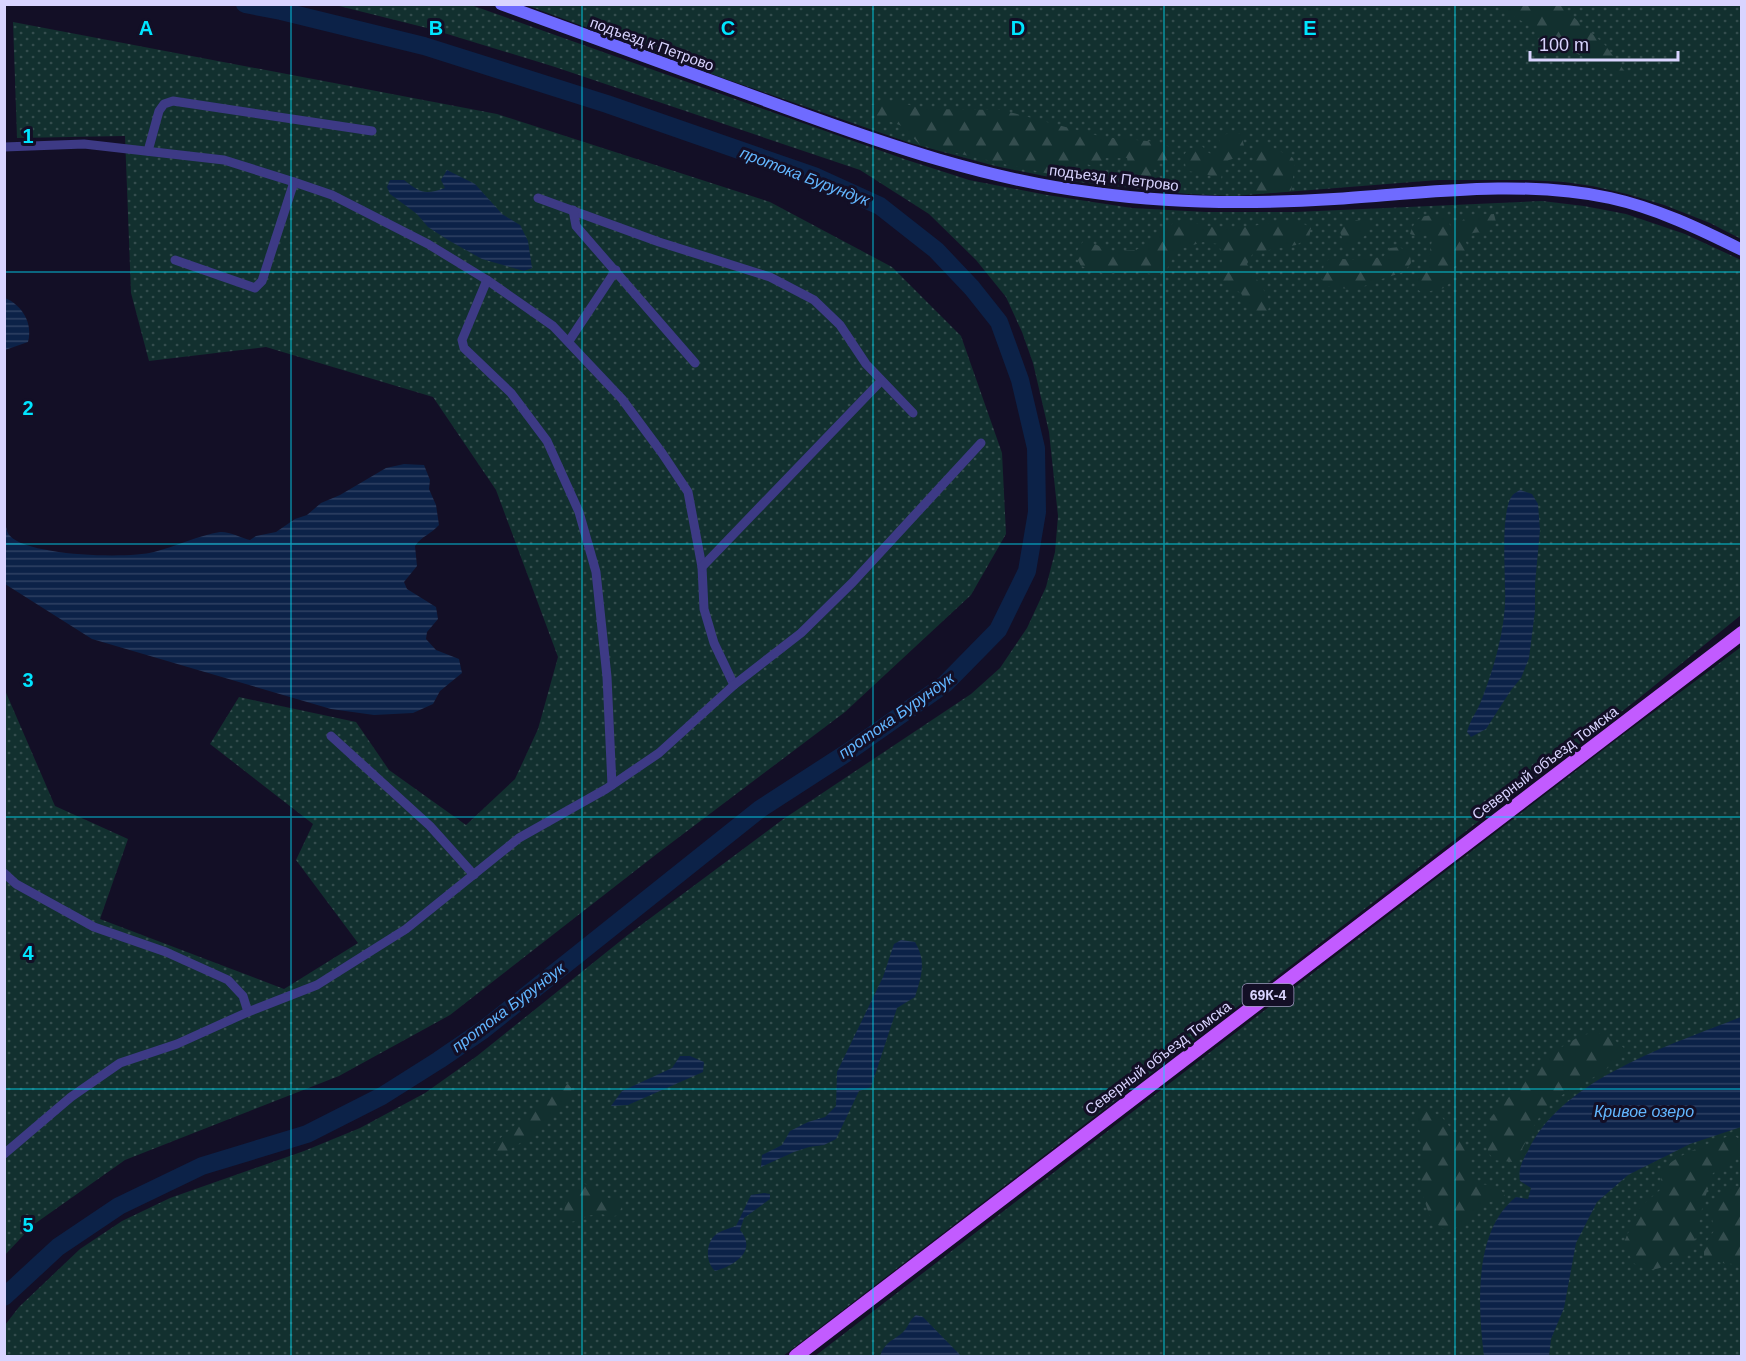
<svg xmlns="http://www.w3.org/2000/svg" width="1746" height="1361" font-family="Helvetica,sans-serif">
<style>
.green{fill:url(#green-dots)}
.forest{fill:url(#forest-firs)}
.water{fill:url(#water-rules)}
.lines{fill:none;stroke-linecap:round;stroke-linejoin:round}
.river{stroke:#0c2248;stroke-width:18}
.street{stroke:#3d3a85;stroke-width:9}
.secondary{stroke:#6f6bff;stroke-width:12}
.primary{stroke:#c25bff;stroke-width:14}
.grid{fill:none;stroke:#00e5ff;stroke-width:1.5;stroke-opacity:0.55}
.labels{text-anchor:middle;stroke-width:6;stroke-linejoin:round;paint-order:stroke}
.shield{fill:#130f26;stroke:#9e99be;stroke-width:1.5}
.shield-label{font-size:14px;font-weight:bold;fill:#d9d4ff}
.street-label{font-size:15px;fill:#d9d4ff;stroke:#130f26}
.water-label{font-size:16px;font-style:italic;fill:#62b6ff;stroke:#130f26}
.grid-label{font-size:20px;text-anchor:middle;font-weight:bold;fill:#00e5ff;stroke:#130f26;stroke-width:6;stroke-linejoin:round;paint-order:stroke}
</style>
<defs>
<pattern id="green-dots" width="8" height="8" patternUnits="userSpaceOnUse" patternTransform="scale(1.5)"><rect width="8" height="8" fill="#12302f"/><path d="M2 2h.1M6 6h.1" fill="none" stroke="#344d4e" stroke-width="1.8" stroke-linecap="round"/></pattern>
<pattern id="forest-firs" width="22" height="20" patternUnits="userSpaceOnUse" patternTransform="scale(1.5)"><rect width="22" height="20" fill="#12302f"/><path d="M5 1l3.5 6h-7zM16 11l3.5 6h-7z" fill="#344d4e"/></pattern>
<pattern id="water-rules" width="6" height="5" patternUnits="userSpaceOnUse" patternTransform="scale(1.5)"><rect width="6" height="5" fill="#0c2248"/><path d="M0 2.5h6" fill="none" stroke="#2f4163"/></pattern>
</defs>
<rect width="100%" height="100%" fill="#130f26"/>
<!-- green -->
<g class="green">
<path d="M335,5H471L907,160L969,180L1047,195L1132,208L1206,212H1295L1542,201L1584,206L1626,214L1685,234L1741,260V615L1638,699L783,1356H5V1325L19,1307L80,1249L122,1221L170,1198L304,1151L360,1128L425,1093L477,1056L629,934L782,820L971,694L1000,668L1027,628L1046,587L1055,552L1058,516L1049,432L1033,363L1022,332L1006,297L976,260L929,214L860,170L555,67L431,29Z"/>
<path d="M526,5H1741V239L1710,223L1664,205L1627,194L1592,186L1564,182L1527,180H1438L1234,196L1187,194L1069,181L995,166L910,143L720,77Z"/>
<path d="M13,22L497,114L770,202L892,267L961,336L1002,453L1006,534L971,595L845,712L658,853L450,1015L339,1076L125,1160L33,1225L5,1255L4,688L55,806L128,839L100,919L284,989L358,943L296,860L313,824L210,744L239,697L356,722L389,770L466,825L515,779L538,729L558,657L496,490L433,397L266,347L149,361L131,293L125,136L17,138Z"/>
<path d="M1741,647V1356H815L1616,740Z"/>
</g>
<!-- forest -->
<g class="forest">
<path d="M1495,5H1560L1605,45L1629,77L1627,83L1603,67L1566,48Z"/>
<path d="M896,101L923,109L1002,110L1103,137L1158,142L1170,147V160L1151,162C1152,171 1155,177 1155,186L1142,188L1132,184L1127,158H1106L1093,166L1077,161L1069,164L1065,173L1054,175L920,145L902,126L873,115L871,105Z"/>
<path d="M1232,132L1241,134L1245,150L1242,156L1229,160L1224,163L1221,179C1213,179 1209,174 1202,173C1195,171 1193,173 1186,170L1184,155L1188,149L1202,146L1209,153L1215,155L1221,136Z"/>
<path d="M1259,142H1267L1272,147L1293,158L1295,164L1291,191L1254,194L1251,186L1256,181L1262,178V173L1253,165V155Z"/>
<path d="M1494,214L1496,222L1489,231L1473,233L1464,238L1469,249L1454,267L1451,282L1444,288L1422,293L1415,287V281C1428,269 1429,256 1432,240L1427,235L1419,237L1410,234C1416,214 1426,214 1445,217L1452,228L1458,225L1468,215Z"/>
<path d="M1357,220L1367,223V234L1353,245H1345L1340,232C1344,224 1348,221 1357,220Z"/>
<path d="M1192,222C1203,225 1217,229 1228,229C1251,229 1292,213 1311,228L1309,238L1296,245L1253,253L1247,264L1267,295L1270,305L1267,313C1252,312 1246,305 1241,293L1228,286L1219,278L1223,255L1218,244L1203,242L1177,250L1167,269L1158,275L1132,271L1105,274L1081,266L1075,254L1084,240L1097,245L1108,251L1136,250L1156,239L1173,223Z"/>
<path d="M1400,247L1410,255L1411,263L1404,272L1375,281L1356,290L1326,286L1322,279L1324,263L1331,258L1355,260L1383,257L1390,248Z"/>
<path d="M1595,1032L1611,1037L1624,1048C1614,1074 1572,1085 1551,1103C1534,1118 1528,1144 1513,1162L1494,1160L1488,1152L1487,1139L1491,1117L1530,1073L1555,1051L1580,1036Z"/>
<path d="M568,1084L572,1089C561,1120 525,1141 498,1156L492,1152V1145L497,1141L556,1089Z"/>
<path d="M1429,1111L1441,1116L1469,1151V1181C1482,1187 1498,1181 1505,1196L1501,1201L1483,1202L1459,1226L1452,1230L1442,1228L1431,1220L1421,1190L1423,1139L1416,1122L1419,1112Z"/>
<path d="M1733,1135L1741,1140V1155L1729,1166L1713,1173C1709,1186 1704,1199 1701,1213C1696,1238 1698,1248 1672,1262C1654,1272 1652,1271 1633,1263L1624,1242L1640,1207L1660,1190C1661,1183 1661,1173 1665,1168C1674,1156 1718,1139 1733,1135Z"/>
<path d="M580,1183C594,1184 600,1198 618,1201L621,1208L619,1215C610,1218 607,1214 599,1214C587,1214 577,1223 564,1223C564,1203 565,1196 580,1183Z"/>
<path d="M1736,1186L1741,1187L1742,1263C1729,1266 1715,1262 1704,1256V1245L1714,1231C1714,1224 1711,1218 1711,1211C1710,1198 1724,1187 1736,1186Z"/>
</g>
<!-- water -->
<g class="water">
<path d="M447,170L475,184L502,214L520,225L528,241L532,268L524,271L482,259L448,240L428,227L417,214L390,194L387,187L390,180H404C420,193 425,195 445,188L441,180Z"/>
<path d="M5,298C22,305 33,323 28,342L5,350Z"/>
<path d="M404,464L424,465L430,480L429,489L436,505L439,525C431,534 422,536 415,546L417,566L404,582L407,589L436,607L438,619L427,632L426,639L436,650L459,659L462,673L440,691L433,704L413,713L374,715L331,709L92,639L5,584V515C6,521 5,531 10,536C29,556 127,559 154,552C174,547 200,535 220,532C228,531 242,538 250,540L256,536L276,532L295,519L307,515L321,503L340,495L386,468Z"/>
<path d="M1520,490L1532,494L1538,504L1540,530L1535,584V611L1529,658L1521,678L1511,690L1486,729L1471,737L1467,732C1471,718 1477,712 1482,699C1495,665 1507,624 1505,587C1505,568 1501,510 1512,496C1514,493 1517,492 1520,490Z"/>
<path d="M901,940L915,942C927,962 921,977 915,997L897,1008L871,1087L859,1091L836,1139L824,1145L809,1147L794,1152L761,1167L762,1155L782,1145L790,1131L808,1122L825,1117L836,1106L837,1072L883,977L894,944Z"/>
<path d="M1741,1017V1127L1690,1144L1628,1175L1597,1202L1576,1243L1564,1308L1551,1339L1549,1356H1484C1478,1307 1473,1231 1516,1197L1528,1199L1531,1188L1520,1181C1518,1169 1522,1161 1528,1151C1561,1079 1673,1044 1741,1017Z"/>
<path d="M680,1056H690L704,1062L703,1072L628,1105L611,1106L622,1091L672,1068Z"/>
<path d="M764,1193L770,1194V1199L744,1218L740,1230C758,1251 734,1266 715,1271C705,1262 705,1241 718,1233C723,1230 730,1228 736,1226L751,1195Z"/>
<path d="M916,1315L923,1317L961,1356H880C887,1337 898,1341 907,1327C910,1322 911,1319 916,1315Z"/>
</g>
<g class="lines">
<!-- river -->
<path class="river" d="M4,1297L58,1247L119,1206L202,1166L307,1134L382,1096L439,1060L483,1030L760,809L848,752L945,684L998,630L1027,571L1037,512L1036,448L1020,380L999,322L972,288L936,250L880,206L814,176L607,104L424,46L281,11L245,4"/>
<!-- street -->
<g class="street">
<path d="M4,147L84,144L224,160L294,182L332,195L428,244L487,280L553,326L622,399L662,453L688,492L702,567L704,609L714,643L734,685"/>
<path d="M148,151L159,111L164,104L173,101L372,131"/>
<path d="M538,198L659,242L770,277L814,300L840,325L866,364L913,413"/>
<path d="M573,210L576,226L695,363"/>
<path d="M175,260L255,288L262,281L294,182"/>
<path d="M487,280L462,340L464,348L511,393L547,441L579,512L596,572L607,677L612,785"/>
<path d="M569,341L616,270"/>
<path d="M702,567L881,381"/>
<path d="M331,736L430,826L474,875"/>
<path d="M4,873L16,884L94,927L166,952L228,980L243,996L248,1012"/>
<path d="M4,1154L71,1097L120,1063L177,1044L248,1012L317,985L406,929L519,838L606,789L659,753L734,685L801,633L853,582L981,443"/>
</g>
<!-- secondary -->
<path class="secondary" d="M501,4C596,39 691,74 786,108C887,145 988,180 1096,193C1175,204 1254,204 1334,199C1423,193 1522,179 1610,198C1656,208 1700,229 1742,250"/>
<!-- primary -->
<path class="primary" d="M796,1356L1742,633"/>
</g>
<!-- grid -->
<path class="grid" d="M291,4V1356M582,4V1356M873,4V1356M1164,4V1356M1455,4V1356M4,272H1742M4,544H1742M4,817H1742M4,1089H1742"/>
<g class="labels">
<!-- shield labels -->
<rect class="shield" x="1242.5" y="984" width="51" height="22" rx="4.5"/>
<g class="shield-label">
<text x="1268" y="1000">69К-4</text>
</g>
<!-- street labels -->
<g class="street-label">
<text transform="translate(652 44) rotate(20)" y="5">подъезд к Петрово</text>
<text transform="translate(1114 178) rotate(7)" y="5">подъезд к Петрово</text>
<text transform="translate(1545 763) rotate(-37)" y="5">Северный объезд Томска</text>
<text transform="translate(1158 1058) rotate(-37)" y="5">Северный объезд Томска</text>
</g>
<!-- water labels -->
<g class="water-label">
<text transform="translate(805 176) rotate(21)" y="6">протока Бурундук</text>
<text transform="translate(896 715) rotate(-35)" y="6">протока Бурундук</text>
<text transform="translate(508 1007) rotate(-37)" y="6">протока Бурундук</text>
<text x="1644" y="1117">Кривое озеро</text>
</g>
</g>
<g class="grid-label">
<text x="146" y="35">A</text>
<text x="436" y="35">B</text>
<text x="728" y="35">C</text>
<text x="1018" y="35">D</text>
<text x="1310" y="35">E</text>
<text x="28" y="143">1</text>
<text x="28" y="415">2</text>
<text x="28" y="687">3</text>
<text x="28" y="960">4</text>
<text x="28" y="1232">5</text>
</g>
<!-- border -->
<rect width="1746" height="1361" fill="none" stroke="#d9d4ff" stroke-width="12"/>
<!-- scale -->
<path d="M1530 51v9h148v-9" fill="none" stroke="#d9d4ff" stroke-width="3"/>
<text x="1539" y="51" font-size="18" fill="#d9d4ff" stroke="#130f26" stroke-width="4.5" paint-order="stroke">100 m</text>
</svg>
